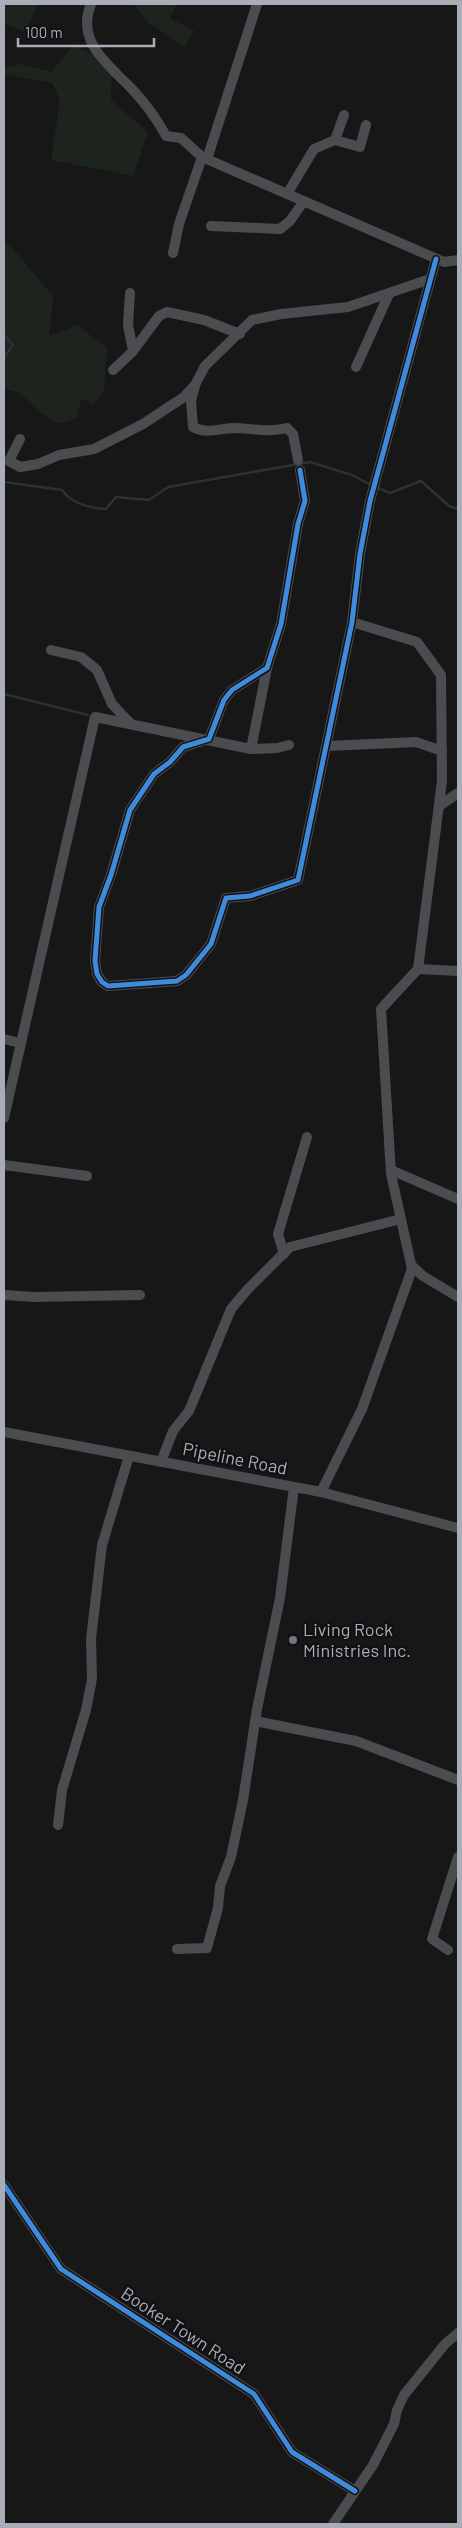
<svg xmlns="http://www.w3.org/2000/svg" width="462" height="2528" font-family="Barlow,sans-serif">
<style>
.green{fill:#1d241e}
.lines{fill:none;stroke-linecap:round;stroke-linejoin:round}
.stream{stroke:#2a3239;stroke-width:2.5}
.minor{stroke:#4b4c50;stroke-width:10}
.cycleway-casing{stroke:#111113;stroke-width:8}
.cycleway{stroke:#408adc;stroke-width:5}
.poi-dot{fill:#757880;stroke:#111113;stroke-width:2}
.labels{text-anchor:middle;stroke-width:4.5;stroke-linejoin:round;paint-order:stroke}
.street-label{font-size:18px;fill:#a8adb8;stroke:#111113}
.poi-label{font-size:18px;fill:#a8adb8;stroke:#111113;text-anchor:start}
</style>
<rect width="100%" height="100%" fill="#171717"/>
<!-- green -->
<g class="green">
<path d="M4,4H38L26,32L4,24Z"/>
<path d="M133,4H176L170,19L194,30L185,47L148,22Z"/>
<path d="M73,46L112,62L111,100L148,132L133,176L51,160L60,100L52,83L4,74V68L19,64L51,72Z"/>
<path d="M4,242L13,249L53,296L49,336L77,325L107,348L104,391L93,405L81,398L77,418L59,424L37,410L20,393L4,389Z"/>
</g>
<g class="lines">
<!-- stream -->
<g class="stream">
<path d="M4,335L13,345L4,358"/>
<path d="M4,482L62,490C72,504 89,508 106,509L116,497L149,500L168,487L310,462L352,475L371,485"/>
<path d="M376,487L390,493L421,481L449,506L458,509"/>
<path d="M4,694L88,715"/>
</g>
<!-- minor -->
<g class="minor">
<path d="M91,4C75,42 110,66 132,89C146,104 157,119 166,136L181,138L202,157L444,262L458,260"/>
<path d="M335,140L344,115"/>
<path d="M207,159L257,4"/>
<path d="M287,194L314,149L335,140L360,147L366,125"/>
<path d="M211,226L280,229L290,221L304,201"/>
<path d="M173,253L179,224L202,157"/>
<path d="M130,293L128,325L133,351"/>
<path d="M356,367L389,294"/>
<path d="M113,370L133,351L159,316L167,312L204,320L240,334"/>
<path d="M195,386L191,401L193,427C206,434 218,429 232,428C251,428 267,433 287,428L293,434L298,460"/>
<path d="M20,439L9,461L20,467L38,464L59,455L94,449L143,424L184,397L195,385L205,366L252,320L281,314L348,307L430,279"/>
<path d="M300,470L305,501L298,524L281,624L267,668L232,690L224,700L209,739L183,747L170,762L154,774L130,810L111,875L99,907L95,961L97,974L102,982L108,986L177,981L186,975L211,944L226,898L250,896L298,880L352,622L360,554L370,501L436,259"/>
<path d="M51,650L81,657L97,670L112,704L130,723"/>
<path d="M327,746L416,742L442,751"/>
<path d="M251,749L267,668"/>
<path d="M439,806L458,793"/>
<path d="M418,969L458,971"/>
<path d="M4,1039L20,1043"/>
<path d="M4,1118L95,717L251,749L277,748L289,745"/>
<path d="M4,1165L87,1176"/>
<path d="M391,1170L458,1199"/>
<path d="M284,1254L278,1234L307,1137"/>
<path d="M411,1265L423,1276L458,1297"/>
<path d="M4,1295L34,1297L140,1295"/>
<path d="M4,1432L321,1492L458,1528"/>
<path d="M161,1462L173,1431L189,1411L231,1309L247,1290L290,1247L401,1219"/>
<path d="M321,1492L362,1409L412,1269L391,1174L381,1009L418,969L442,781L441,675L417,642L352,622"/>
<path d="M255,1721L356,1741L458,1780"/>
<path d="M58,1825L62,1790L86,1710L92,1679L91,1639L102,1545L129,1456"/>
<path d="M177,1949L207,1948L218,1908L220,1886L231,1857L243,1800L257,1709L280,1598L294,1487"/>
<path d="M448,1950L432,1939L458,1857"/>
<path d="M4,2185L61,2269L254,2394L292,2452L355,2491"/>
<path d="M333,2524L373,2465L394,2424L397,2410L404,2395L445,2344L458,2333"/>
</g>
<defs>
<g id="cycleway">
<path d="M300,470L305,501L298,524L281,624L267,668L232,690L224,700L209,739L183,747L170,762L154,774L130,810L111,875L99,907L95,961L97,974L102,982L108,986L177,981L186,975L211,944L226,898L250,896L298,880L352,622L360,554L370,501L436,259"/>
<path d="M4,2185L61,2269L254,2394L292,2452L355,2491"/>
</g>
</defs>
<!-- cycleway casing -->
<use href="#cycleway" class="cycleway-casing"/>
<!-- cycleway -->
<use href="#cycleway" class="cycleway"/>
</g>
<!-- markers -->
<circle class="poi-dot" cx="293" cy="1640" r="5"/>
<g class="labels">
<!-- street labels -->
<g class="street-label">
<text transform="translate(235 1459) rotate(11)" y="6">Pipeline Road</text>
<text transform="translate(183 2331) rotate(33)" y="6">Booker Town Road</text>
</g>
<!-- poi labels -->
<g class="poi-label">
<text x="303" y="1636">Living Rock<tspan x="303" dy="21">Ministries Inc.</tspan></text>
</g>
</g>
<!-- border -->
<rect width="462" height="2528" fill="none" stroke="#a8adb8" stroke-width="10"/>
<!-- scale -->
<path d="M18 38v8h136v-8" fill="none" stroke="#a8adb8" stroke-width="2.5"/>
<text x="25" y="38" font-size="15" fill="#a8adb8" stroke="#111113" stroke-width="4" paint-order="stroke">100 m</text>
</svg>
